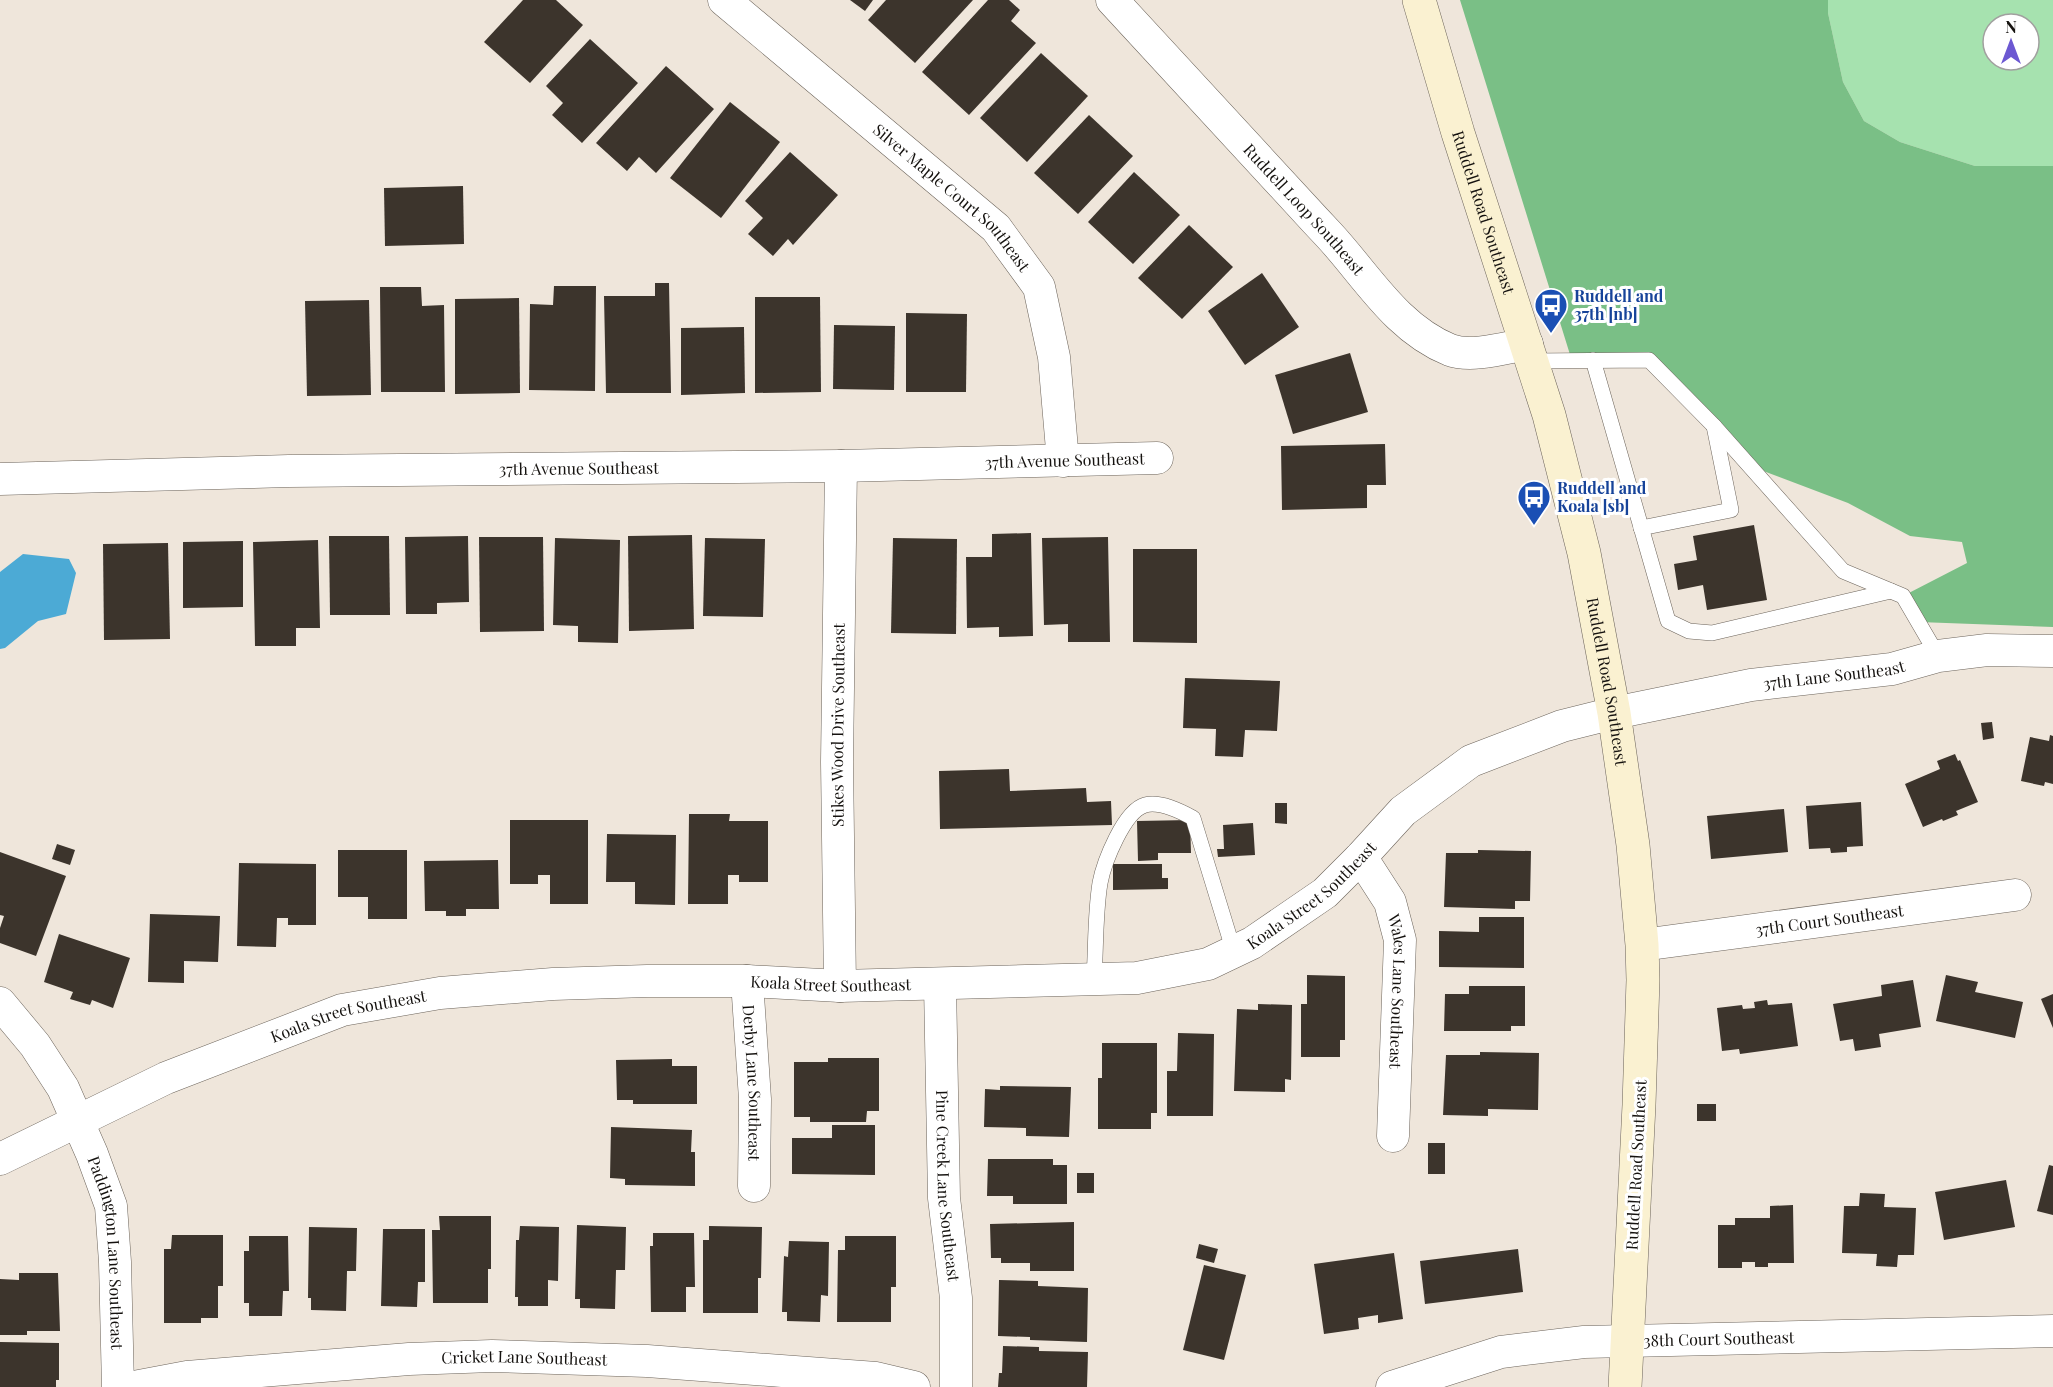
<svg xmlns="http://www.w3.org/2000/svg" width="2053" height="1387" font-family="'Playfair Display',serif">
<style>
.green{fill:#a6e2af;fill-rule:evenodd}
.forest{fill:#7abf86}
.water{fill:#4caad5}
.building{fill:#3c342c}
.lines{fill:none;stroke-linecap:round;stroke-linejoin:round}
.lane-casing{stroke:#6c645b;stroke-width:16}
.street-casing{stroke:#6c645b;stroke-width:33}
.secondary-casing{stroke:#6c645b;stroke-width:34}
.lane{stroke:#fff;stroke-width:15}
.street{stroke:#fff;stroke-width:32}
.secondary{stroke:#faf1d1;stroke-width:33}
.labels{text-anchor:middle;stroke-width:6;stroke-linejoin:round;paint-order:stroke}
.street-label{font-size:16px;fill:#15120f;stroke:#fff}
.transit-label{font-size:16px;font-weight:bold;fill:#164399;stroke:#fff;text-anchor:start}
</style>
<rect width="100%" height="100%" fill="#efe6db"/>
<!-- green -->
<path class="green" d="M1828,0H2053V166H1975L1900,142L1864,121L1843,82L1828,13ZM1993,24H2029V60H1993Z"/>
<!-- forest -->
<path class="forest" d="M1460,0H1828V13L1843,82L1864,121L1900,142L1975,166H2053V627L1919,622L1903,596L1967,563L1962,542L1910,536L1848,503L1750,466L1649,360L1572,361Z"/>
<!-- water -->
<path class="water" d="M23,554L69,559L76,573L66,614L38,621L5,648L0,649V572Z"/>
<!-- building -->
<g class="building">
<path d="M523,0H556L583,25L530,83L484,42Z"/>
<path d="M850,0H873L865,11Z"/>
<path d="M886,0H973L915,63L868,20Z"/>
<path d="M988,0H1009L1020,10L1011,21L1036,43L969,115L922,72Z"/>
<path d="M590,39L638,83L582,143L552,115L563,103L546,86Z"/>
<path d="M1041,53L1088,96L1027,162L980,118Z"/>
<path d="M666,66L714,109L656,173L639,157L627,171L596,143Z"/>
<path d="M730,102L780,142L721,218L670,178Z"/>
<path d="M1089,115L1133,156L1078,214L1034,173Z"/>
<path d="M790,152L838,195L793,245L788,239L773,256L748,234L763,218L745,201Z"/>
<path d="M1134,172L1180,215L1133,264L1088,222Z"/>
<path d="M463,186L464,244L385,246L384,188Z"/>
<path d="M1189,225L1233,267L1182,319L1138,278Z"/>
<path d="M1262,273L1299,327L1245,365L1208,311Z"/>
<path d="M655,283H669L671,393H606L604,296H655Z"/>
<path d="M554,286H596L595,391L529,390L530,304L553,305Z"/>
<path d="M380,287H421L422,306L444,305L445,392H381Z"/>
<path d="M755,297H820L821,392L755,393Z"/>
<path d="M519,298L520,393L455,394V299Z"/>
<path d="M369,300L371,395L307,396L305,301Z"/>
<path d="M906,313L967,314L966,392H906Z"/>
<path d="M834,325L895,326L894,390L833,389Z"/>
<path d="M744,327L745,393L681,395V328Z"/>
<path d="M1350,353L1368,412L1293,434L1275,375Z"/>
<path d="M1385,444L1386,485H1367V508L1282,510L1281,446Z"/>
<path d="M1754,525L1767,600L1707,610L1703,585L1678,590L1674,564L1697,560L1693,536Z"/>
<path d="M1031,533L1033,636L999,637V627L967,628L966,557H992V534Z"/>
<path d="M692,535L694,629L629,631L628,536Z"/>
<path d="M329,536H389L390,615H330Z"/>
<path d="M468,536L469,602L437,603V614H406L405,537Z"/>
<path d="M479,537H543L544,631L480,632Z"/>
<path d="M1108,537L1110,642H1068V624L1044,625L1042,538Z"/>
<path d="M555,538L620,540L618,643L578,642V626L553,625Z"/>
<path d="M705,538L765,539L763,617L703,616Z"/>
<path d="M893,538L957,539L956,634L891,633Z"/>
<path d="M318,540L320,628H296V646H255L253,542Z"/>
<path d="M243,541V607L183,608V542Z"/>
<path d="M168,543L170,639L104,640L103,544Z"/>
<path d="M1133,549H1197V643L1133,642Z"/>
<path d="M1185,678L1280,681L1277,731L1245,730L1243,757L1215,756L1216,729L1183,728Z"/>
<path d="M1992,722L1994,738L1983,740L1981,723Z"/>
<path d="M2050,735L2053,736V784L2045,782L2044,786L2021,781L2030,737L2049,741Z"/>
<path d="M1955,754L1958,761L1960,760L1978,802L1956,811L1958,815L1943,821L1942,819L1923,827L1905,784L1940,769L1937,761Z"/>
<path d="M1009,769L1010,791L1086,788L1087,802L1111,801L1112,825L940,829L939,771Z"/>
<path d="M1861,802L1863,846L1847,847V852L1831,853L1830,848L1809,849L1806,806Z"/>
<path d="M1275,803H1287V824L1275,823Z"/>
<path d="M1784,809L1788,852L1711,859L1707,816Z"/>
<path d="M689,814H730L729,821H768V882H739V875H728V904H688Z"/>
<path d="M510,820H588V904H550V875H538V884H510Z"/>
<path d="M1190,820L1191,853H1158V860L1138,861L1137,821Z"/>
<path d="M1253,823L1255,855L1218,857L1217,849H1224L1223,825Z"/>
<path d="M607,834L676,835L675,905L635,904V882H606Z"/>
<path d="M57,844L75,850L70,865L52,859Z"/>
<path d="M338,850H407V919H368V897H338Z"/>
<path d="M1478,850L1531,851L1530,901H1515V909L1444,907L1446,853H1478Z"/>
<path d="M0,852L66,876L36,956L0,943V928L4,916L0,915Z"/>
<path d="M498,860L499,909H466V916H446V911H425L424,861Z"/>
<path d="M239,863L316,864V925H288V918H277L276,947L237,946Z"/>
<path d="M1113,864H1162V878H1168V889L1113,890Z"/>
<path d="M150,914L220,916L218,962L184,961V983L148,982Z"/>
<path d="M1479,917H1524V968L1439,967V931L1479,932Z"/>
<path d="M59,934L130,958L113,1008L92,1000L90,1005L70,999L73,992L44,982Z"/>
<path d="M1307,975L1345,976V1040H1340V1057H1301V1004H1307Z"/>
<path d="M1946,975L1978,982L1975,992L2023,1002L2015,1038L1936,1021Z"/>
<path d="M1913,980L1921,1027L1879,1034L1881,1047L1855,1051L1853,1039L1840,1041L1833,1004L1882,996L1881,985Z"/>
<path d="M1469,986H1525V1026H1511V1031H1444L1445,994H1469Z"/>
<path d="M2053,994V1028L2041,999Z"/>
<path d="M1767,1000L1768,1005L1792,1003L1798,1046L1740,1054L1739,1049L1722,1051L1717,1008L1742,1005L1743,1009L1755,1008L1754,1002Z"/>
<path d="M1258,1004L1292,1005L1291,1080L1285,1079V1092L1234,1091L1237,1009L1258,1010Z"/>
<path d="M1178,1033L1214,1034L1213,1116H1167V1071H1177Z"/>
<path d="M1102,1043H1157V1113H1151V1129H1098V1078H1102Z"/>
<path d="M1480,1052L1539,1053L1538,1110L1488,1109V1116L1443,1115L1446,1055H1480Z"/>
<path d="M828,1058H879V1111H867L866,1122H810V1117H794V1062H828Z"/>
<path d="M672,1059V1066H697V1104H633V1100H617L616,1060Z"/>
<path d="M1000,1086L1071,1087L1069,1137L1026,1136V1128L984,1127L985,1089L1000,1090Z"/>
<rect x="1697" y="1104" width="19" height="17"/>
<path d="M832,1125H875V1175L792,1174V1138H832Z"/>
<path d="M611,1127L692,1130L691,1152H695V1186L625,1185V1179L610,1178Z"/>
<rect x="1428" y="1143" width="17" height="31"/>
<path d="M988,1159H1053V1165H1067V1204H1013V1196H987Z"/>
<path d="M2049,1165L2053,1166V1215L2037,1211Z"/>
<rect x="1077" y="1173" width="17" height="20"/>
<path d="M2006,1180L2015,1227L1944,1240L1935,1192Z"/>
<path d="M1860,1193L1885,1194L1884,1207L1916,1208L1914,1255H1898L1897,1267L1876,1266L1877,1254L1842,1253L1844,1206H1859Z"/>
<path d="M1793,1205L1794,1263H1768V1267H1755V1262H1742V1268H1718V1225H1735V1218H1770V1206Z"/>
<path d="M439,1216H491V1269H488V1303H433L432,1230H440Z"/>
<path d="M1074,1222V1271H1030V1263H1001V1258H991L990,1224Z"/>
<path d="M577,1225L626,1227L625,1270H616L615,1309L580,1308V1299H575Z"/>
<path d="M520,1226L559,1227L558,1281L548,1280V1306H518V1297H515L516,1240H519Z"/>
<path d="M709,1226L762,1227L761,1278H758V1313H703V1240H709Z"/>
<path d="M309,1227L357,1228L356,1271H347L346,1311L311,1310V1298H308Z"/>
<path d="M383,1229H425V1282H418L417,1307L381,1306Z"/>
<path d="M653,1233H694L695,1287H686V1312H651L650,1246H653Z"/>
<path d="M172,1235H223V1286H218V1318H201V1323H164V1249H171Z"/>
<path d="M249,1236H288L289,1291H283L282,1316H249V1303H244V1251H249Z"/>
<path d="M845,1236H896V1287H891V1322H837L838,1250H845Z"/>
<path d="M789,1241L829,1242L828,1296L821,1295L820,1322L787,1321V1312H782L784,1256L788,1257Z"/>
<path d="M1199,1244L1218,1249L1214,1263L1196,1258Z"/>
<path d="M1518,1249L1523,1292L1425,1304L1420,1261Z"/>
<path d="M1394,1253L1403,1319L1378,1323V1315L1358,1318L1359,1329L1324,1334L1314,1264Z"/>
<path d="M1204,1265L1246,1275L1224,1360L1183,1350Z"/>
<path d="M19,1273H58L60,1331H27V1335H0V1279L19,1280Z"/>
<path d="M999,1280L1038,1281V1286L1088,1288L1087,1342L1030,1340V1337L998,1336Z"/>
<path d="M0,1342L59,1343V1380H56V1387H0Z"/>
<path d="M1003,1346L1039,1347V1351L1088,1352L1087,1387H998L999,1373H1002Z"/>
</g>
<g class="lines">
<defs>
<g id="lane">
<path d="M1593,360L1668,621L1689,631L1712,633L1891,591"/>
<path d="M1532,361L1649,360L1714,426L1843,571L1903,596L1938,656"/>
<path d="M1641,528L1731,510L1714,426"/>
<path d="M1094,979C1096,948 1095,914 1100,883C1104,862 1124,811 1145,805C1160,801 1180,811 1193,818L1234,952"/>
</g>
<g id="street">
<path id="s1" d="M724,0L996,228L1039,287L1054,357L1063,461"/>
<path id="s2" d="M1112,0C1184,78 1256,157 1329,235C1367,276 1396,328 1450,350C1471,358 1505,348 1527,344"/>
<path id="s3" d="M0,479L289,471L841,466L1157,458"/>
<path id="s4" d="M1361,857L1390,902L1400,940L1393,1136"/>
<path id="s5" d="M1642,945L2015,895"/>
<path id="s6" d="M747,981L755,1099L754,1186"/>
<path id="s7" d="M940,984L944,1198L956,1298V1387"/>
<path id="s8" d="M840,986L837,762L841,466"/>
<path id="s9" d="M0,1003L35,1045L63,1088L92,1154L111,1206L115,1262L118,1387"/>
<path id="s10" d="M0,1159L166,1078L342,1010L440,993L553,984L647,981H747L840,986L1137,978L1208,964L1252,943L1325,893L1361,857L1403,811L1471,761L1562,726L1614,713L1751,685L1892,669L1938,656L1987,650L2053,651"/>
<path id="s11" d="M134,1387L187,1377L409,1359L492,1356L647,1361L876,1378L914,1387"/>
<path id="s12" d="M1392,1387L1501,1352L1584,1342L2053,1331"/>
</g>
<g id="secondary">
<path id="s13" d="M1419,0L1458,133L1549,415L1584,553L1614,713L1633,845L1642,945L1643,980L1639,1105L1625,1387"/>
</g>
</defs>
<!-- lane casing -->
<use href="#lane" class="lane-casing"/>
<!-- street casing -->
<use href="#street" class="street-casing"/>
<!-- secondary casing -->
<use href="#secondary" class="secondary-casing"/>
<!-- lane -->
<use href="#lane" class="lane"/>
<!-- street -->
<use href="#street" class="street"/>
<!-- secondary -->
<use href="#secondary" class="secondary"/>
</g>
<!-- icons -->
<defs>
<symbol id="bus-pin" viewBox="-11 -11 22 30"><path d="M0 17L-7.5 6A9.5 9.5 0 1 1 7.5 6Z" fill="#1a4fb4" stroke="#fff"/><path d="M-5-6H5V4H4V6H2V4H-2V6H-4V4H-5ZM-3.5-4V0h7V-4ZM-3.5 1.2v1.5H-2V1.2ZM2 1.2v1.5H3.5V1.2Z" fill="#fff"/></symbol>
</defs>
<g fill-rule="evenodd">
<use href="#bus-pin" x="1532" y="286" width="38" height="52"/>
<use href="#bus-pin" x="1515" y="478" width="38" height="52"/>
</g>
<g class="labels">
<!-- street labels -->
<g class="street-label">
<text dy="6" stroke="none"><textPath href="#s1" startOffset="302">Silver Maple Court Southeast</textPath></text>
<text dy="6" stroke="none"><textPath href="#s2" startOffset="284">Ruddell Loop Southeast</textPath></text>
<text dy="6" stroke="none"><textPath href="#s13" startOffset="222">Ruddell Road Southeast</textPath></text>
<text dy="6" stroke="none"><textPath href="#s3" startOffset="1065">37th Avenue Southeast</textPath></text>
<text dy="6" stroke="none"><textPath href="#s3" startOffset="579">37th Avenue Southeast</textPath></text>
<text dy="6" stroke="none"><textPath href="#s10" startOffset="1952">37th Lane Southeast</textPath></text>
<text dy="6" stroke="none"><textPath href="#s13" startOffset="708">Ruddell Road Southeast</textPath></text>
<text dy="6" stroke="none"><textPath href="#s8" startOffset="261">Stikes Wood Drive Southeast</textPath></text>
<text dy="6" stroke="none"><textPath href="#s10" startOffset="1368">Koala Street Southeast</textPath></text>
<text dy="6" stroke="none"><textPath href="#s5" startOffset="189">37th Court Southeast</textPath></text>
<text dy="6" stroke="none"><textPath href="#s10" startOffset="864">Koala Street Southeast</textPath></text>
<text dy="6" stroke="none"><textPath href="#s4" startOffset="144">Wales Lane Southeast</textPath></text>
<text dy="6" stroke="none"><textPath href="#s10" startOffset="378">Koala Street Southeast</textPath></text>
<text dy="6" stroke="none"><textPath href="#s6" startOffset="102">Derby Lane Southeast</textPath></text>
<text transform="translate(1636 1165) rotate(-87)" y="6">Ruddell Road Southeast</text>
<text dy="6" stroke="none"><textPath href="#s7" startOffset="202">Pine Creek Lane Southeast</textPath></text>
<text dy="6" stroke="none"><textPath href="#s9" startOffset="279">Paddington Lane Southeast</textPath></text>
<text dy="6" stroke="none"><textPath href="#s12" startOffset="333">38th Court Southeast</textPath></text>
<text dy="6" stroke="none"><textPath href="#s11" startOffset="392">Cricket Lane Southeast</textPath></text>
</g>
<!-- transit labels -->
<g class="transit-label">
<text x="1574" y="302">Ruddell and<tspan x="1574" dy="18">37th [nb]</tspan></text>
<text x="1557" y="494">Ruddell and<tspan x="1557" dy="18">Koala [sb]</tspan></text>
</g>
</g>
<!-- north arrow -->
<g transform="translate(2011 42)"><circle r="28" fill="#ffffff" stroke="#a1a09f" stroke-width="1.5"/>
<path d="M0-4.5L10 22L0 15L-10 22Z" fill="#6c58d2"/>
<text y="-9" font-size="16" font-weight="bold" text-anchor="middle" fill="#15120f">N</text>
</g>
</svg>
